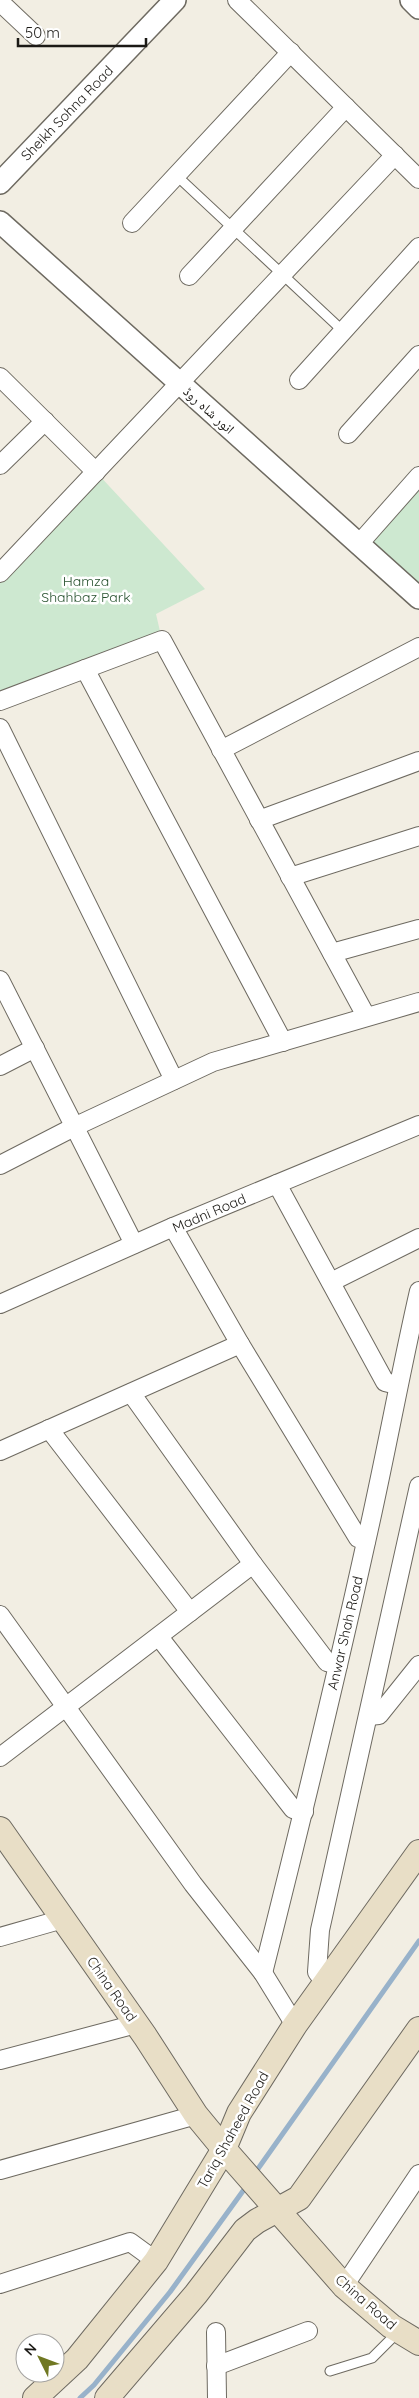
<svg xmlns="http://www.w3.org/2000/svg" width="419" height="2398" font-family="Quicksand,'Noto Naskh Arabic',sans-serif">
<style>
.green{fill:#cde8d0}
.lines{fill:none;stroke-linecap:round;stroke-linejoin:round}
.stream{stroke:#98b2ca;stroke-width:5}
.service-casing{stroke:#6e6a61;stroke-width:11}
.minor-casing{stroke:#6e6a61;stroke-width:20}
.tertiary-casing{stroke:#6e6a61;stroke-width:24}
.secondary-casing{stroke:#6e6a61;stroke-width:26}
.service{stroke:#fff;stroke-width:9}
.minor{stroke:#fff;stroke-width:18}
.tertiary{stroke:#fff;stroke-width:21}
.secondary{stroke:#e8dec6;stroke-width:24}
.labels{text-anchor:middle;stroke-width:5;stroke-linejoin:round;paint-order:stroke}
.street-label{font-size:14px;fill:#1b1915;stroke:#fff}
.park-label{font-size:14px;fill:#28522f;stroke:#fff}
</style>
<rect width="100%" height="100%" fill="#f2eee3"/>
<!-- green -->
<g class="green">
<path d="M96,472L205,589L156,614L162,640L0,702V573Z"/>
<path d="M419,487V589L368,545Z"/>
</g>
<g class="lines">
<!-- stream -->
<g class="stream">
<path d="M255,2173L419,1941"/>
<path d="M80,2398L94,2385L170,2292L248,2184"/>
</g>
<defs>
<g id="service">
<path d="M177,176L343,331"/>
<path d="M330,2371L372,2358L399,2331"/>
</g>
<g id="minor">
<path d="M237,0L419,179"/>
<path d="M0,2L36,36"/>
<path d="M132,223L291,52"/>
<path d="M189,276L346,107"/>
<path d="M0,377L96,472"/>
<path d="M299,380L419,247"/>
<path d="M348,434L419,355"/>
<path d="M0,465L45,421"/>
<path d="M358,545L419,476"/>
<path d="M0,573L395,155"/>
<path d="M85,669L283,1042"/>
<path d="M0,701L162,640L366,1016"/>
<path d="M0,728L174,1080"/>
<path d="M221,750L419,647"/>
<path d="M259,820L419,761"/>
<path d="M290,877L419,836"/>
<path d="M332,953L419,929"/>
<path d="M0,980L134,1244"/>
<path d="M0,1066L35,1048"/>
<path d="M0,1165L74,1127L213,1062L419,1002"/>
<path d="M277,1184L385,1382L397,1385"/>
<path d="M173,1227L240,1344L358,1538L366,1541"/>
<path d="M331,1282L419,1238"/>
<path d="M0,1304L173,1227L419,1125"/>
<path d="M131,1393L253,1564L327,1662L338,1665"/>
<path d="M49,1429L190,1612"/>
<path d="M0,1451L240,1344"/>
<path d="M0,1615L193,1884L263,1973L295,2025"/>
<path d="M159,1637L293,1809L304,1812"/>
<path d="M369,1716L379,1715L419,1665"/>
<path d="M0,1757L253,1564"/>
<path d="M0,1937L63,1919"/>
<path d="M263,1973C299,1830 334,1687 366,1542C385,1459 400,1374 419,1291"/>
<path d="M326,1984L317,1972L320,1930L419,1486"/>
<path d="M0,2060L136,2024"/>
<path d="M0,2170L196,2115"/>
<path d="M0,2284L130,2242L156,2261"/>
<path d="M344,2286L419,2174"/>
<path d="M216,2332L217,2398"/>
<path d="M216,2366L308,2331"/>
</g>
<g id="tertiary">
<path d="M411,0L419,8"/>
<path d="M0,183L175,0"/>
<path d="M0,222L419,598"/>
</g>
<g id="secondary">
<path d="M0,1829L145,2036L196,2115L224,2149L344,2286L391,2326L419,2343"/>
<path d="M35,2398L77,2359L156,2261L224,2149L239,2113L295,2025L419,1852"/>
<path d="M107,2398L196,2294L245,2230L257,2221L299,2198L419,2029"/>
</g>
</defs>
<!-- service casing -->
<use href="#service" class="service-casing"/>
<!-- minor casing -->
<use href="#minor" class="minor-casing"/>
<!-- tertiary casing -->
<use href="#tertiary" class="tertiary-casing"/>
<!-- secondary casing -->
<use href="#secondary" class="secondary-casing"/>
<!-- service -->
<use href="#service" class="service"/>
<!-- minor -->
<use href="#minor" class="minor"/>
<!-- tertiary -->
<use href="#tertiary" class="tertiary"/>
<!-- secondary -->
<use href="#secondary" class="secondary"/>
</g>
<g class="labels">
<!-- street labels -->
<g class="street-label">
<text transform="translate(67 113) rotate(-46)" y="5">Sheikh Sohna Road</text>
<text transform="translate(209 410) rotate(42)" y="5">انور شاہ روڈ</text>
<text transform="translate(209 1213) rotate(-23)" y="5">Madni Road</text>
<text transform="translate(345 1633) rotate(-77)" y="5">Anwar Shah Road</text>
<text transform="translate(112 1989) rotate(55)" y="5">China Road</text>
<text transform="translate(233 2130) rotate(-61)" y="5">Tariq Shaheed Road</text>
<text transform="translate(366 2302) rotate(41)" y="5">China Road</text>
</g>
<!-- park labels -->
<g class="park-label">
<text x="86" y="586">Hamza<tspan x="86" dy="16">Shahbaz Park</tspan></text>
</g>
</g>
<!-- north arrow -->
<g transform="translate(40 2358) rotate(312)"><circle r="24" fill="#ffffff" stroke="#a4a3a1"/>
<path d="M0-4L9 19L0 12L-9 19Z" fill="#707822"/>
<text y="-8" font-size="14" font-weight="bold" text-anchor="middle" fill="#1b1915">N</text>
</g>
<!-- scale -->
<path d="M18 38v8h128v-8" fill="none" stroke="#1b1915" stroke-width="2.5"/>
<text x="25" y="38" font-size="15" fill="#1b1915" stroke="#ffffff" stroke-width="4" paint-order="stroke">50 m</text>
</svg>
